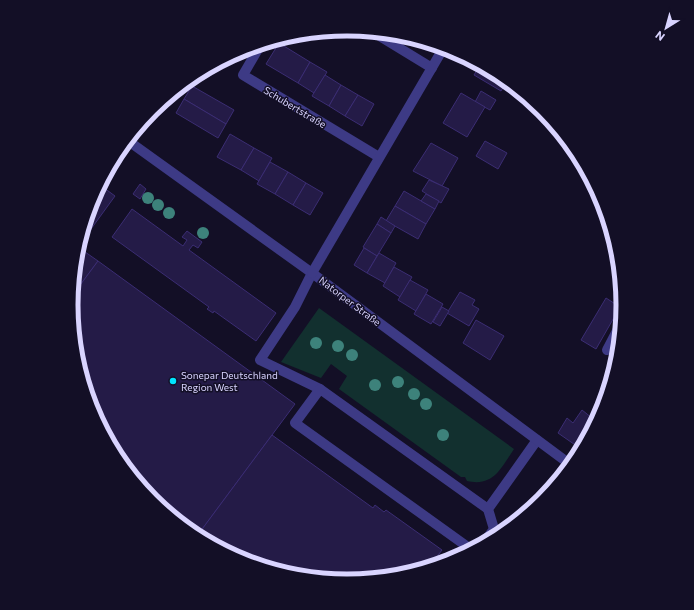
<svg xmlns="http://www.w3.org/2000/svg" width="694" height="610" font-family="Commissioner,sans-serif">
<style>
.green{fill:#12302f}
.building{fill:#241b47;stroke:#3b2d73}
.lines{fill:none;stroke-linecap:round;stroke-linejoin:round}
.service{stroke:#3d3a85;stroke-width:10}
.minor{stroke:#3d3a85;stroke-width:10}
.tree{fill:#3d827b}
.poi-dot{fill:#00e5ff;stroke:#130f26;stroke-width:1.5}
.labels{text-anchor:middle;stroke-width:3;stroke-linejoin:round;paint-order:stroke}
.street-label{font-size:10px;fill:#d9d4ff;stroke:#130f26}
.poi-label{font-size:10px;fill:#d9d4ff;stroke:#130f26;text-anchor:start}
.rim{fill:none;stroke:#d9d4ff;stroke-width:5}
</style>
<rect width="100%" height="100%" fill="#130f26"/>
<!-- green -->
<path class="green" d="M319,308L514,449C501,468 494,487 467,481L465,477H461L339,389L347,376L331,364L321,378L281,362Z"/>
<!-- building -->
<g class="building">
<path d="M279,43L310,62L298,83L266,64Z"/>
<path d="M310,62L327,72L314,93L298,83Z"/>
<path d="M480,65L507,81L501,91L474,75Z"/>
<path d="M325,75L341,85L329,106L312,96Z"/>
<path d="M341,85L358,95L345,116L329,106Z"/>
<path d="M192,86L234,110L226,124L184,99Z"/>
<path d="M481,91L496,100L490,110L475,102Z"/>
<path d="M461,93L485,107L467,137L443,123Z"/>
<path d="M358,95L374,104L362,126L345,116Z"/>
<path d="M184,99L226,124L218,138L176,113Z"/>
<path d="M230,134L254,148L241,170L217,157Z"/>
<path d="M485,141L507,153L498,169L476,156Z"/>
<path d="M431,143L458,158L442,186L413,171Z"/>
<path d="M254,148L272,158L259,181L241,170Z"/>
<path d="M270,162L288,172L275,194L257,184Z"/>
<path d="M288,172L306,183L293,205L275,194Z"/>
<path d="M429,180L449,189L441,203L422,191Z"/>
<path d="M306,183L323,193L310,215L293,205Z"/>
<path d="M140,184L146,189L140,199L133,194Z"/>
<path d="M100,185L115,196L78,247L98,261L72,296L76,251L92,199Z"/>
<path d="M404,191L435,209L426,224L395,206Z"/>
<path d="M426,194L439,201L435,209L421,201Z"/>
<path d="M395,206L426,224L418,239L386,221Z"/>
<path d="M132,209L183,246L187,240L182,237L187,231L202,242L198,248L193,245L189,250L276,313L256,341L214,311L213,313L207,309L209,307L112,237Z"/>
<path d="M381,217L395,226L391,233L377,224Z"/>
<path d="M377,224L391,233L377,256L363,247Z"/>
<path d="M364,248L377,256L367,273L354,265Z"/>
<path d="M379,253L396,263L385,283L367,273Z"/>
<path d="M98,261L295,404L197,536L152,500L117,458L92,410L76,359L71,305L72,296Z"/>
<path d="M394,267L412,277L400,297L383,286Z"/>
<path d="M410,280L428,290L416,311L398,300Z"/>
<path d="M460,292L475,300L472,305L479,309L469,326L447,313Z"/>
<path d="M426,294L443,304L431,324L414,314Z"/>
<path d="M606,298L620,307L596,349L581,340Z"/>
<path d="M442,307L449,311L440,326L433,322Z"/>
<path d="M476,320L504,336L490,360L463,343Z"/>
<path d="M618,358V359L612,379L608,377Z"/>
<path d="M601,401L604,403L602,411L581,449L558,433L567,418L573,423L582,410L592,418Z"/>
<path d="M272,435L373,508L375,505L384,512L386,510L442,550L429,567L401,576L347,581L293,576L241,560L197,536Z"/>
</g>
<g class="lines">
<!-- service -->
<g class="service">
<path d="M312,273L295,307L260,360L320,389"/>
<path d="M607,350L621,323"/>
<path d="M483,544L494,529L488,509L537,440"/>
<path d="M472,550L295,423L320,389L488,509"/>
</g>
<!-- minor -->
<g class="minor">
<path d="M373,32L432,68"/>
<path d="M261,44L243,75L379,157"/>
<path d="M127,140L312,273L571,465"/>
<path d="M312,273L444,47"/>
</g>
</g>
<!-- trees -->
<g class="tree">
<circle cx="148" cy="198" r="6"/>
<circle cx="158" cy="205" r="6"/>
<circle cx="169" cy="213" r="6"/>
<circle cx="203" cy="233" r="6"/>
<circle cx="316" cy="343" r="6"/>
<circle cx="338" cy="346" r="6"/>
<circle cx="352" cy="355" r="6"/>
<circle cx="398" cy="382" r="6"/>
<circle cx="375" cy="385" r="6"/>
<circle cx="414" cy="394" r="6"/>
<circle cx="426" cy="404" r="6"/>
<circle cx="443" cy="435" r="6"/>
</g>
<!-- markers -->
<circle class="poi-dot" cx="173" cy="381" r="4"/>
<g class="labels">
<!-- street labels -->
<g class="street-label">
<text transform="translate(295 107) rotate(31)" y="4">Schubertstraße</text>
<text transform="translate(350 301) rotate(37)" y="4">Natorper Straße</text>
</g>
<!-- poi labels -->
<g class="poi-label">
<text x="181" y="379">Sonepar Deutschland<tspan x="181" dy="12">Region West</tspan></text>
</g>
</g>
<!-- crop -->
<path d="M0 0H694V610H0ZM78 305a269 269 0 1 1 538 0a269 269 0 1 1-538 0Z" fill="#130f26" fill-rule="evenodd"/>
<path class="rim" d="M78 305a269 269 0 1 1 538 0a269 269 0 1 1-538 0Z"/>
<!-- north arrow -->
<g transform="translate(666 28) rotate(217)" stroke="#130f26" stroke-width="3" paint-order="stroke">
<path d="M0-3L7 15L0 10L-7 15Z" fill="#d9d4ff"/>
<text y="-6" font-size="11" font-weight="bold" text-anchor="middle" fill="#d9d4ff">N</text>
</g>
</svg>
